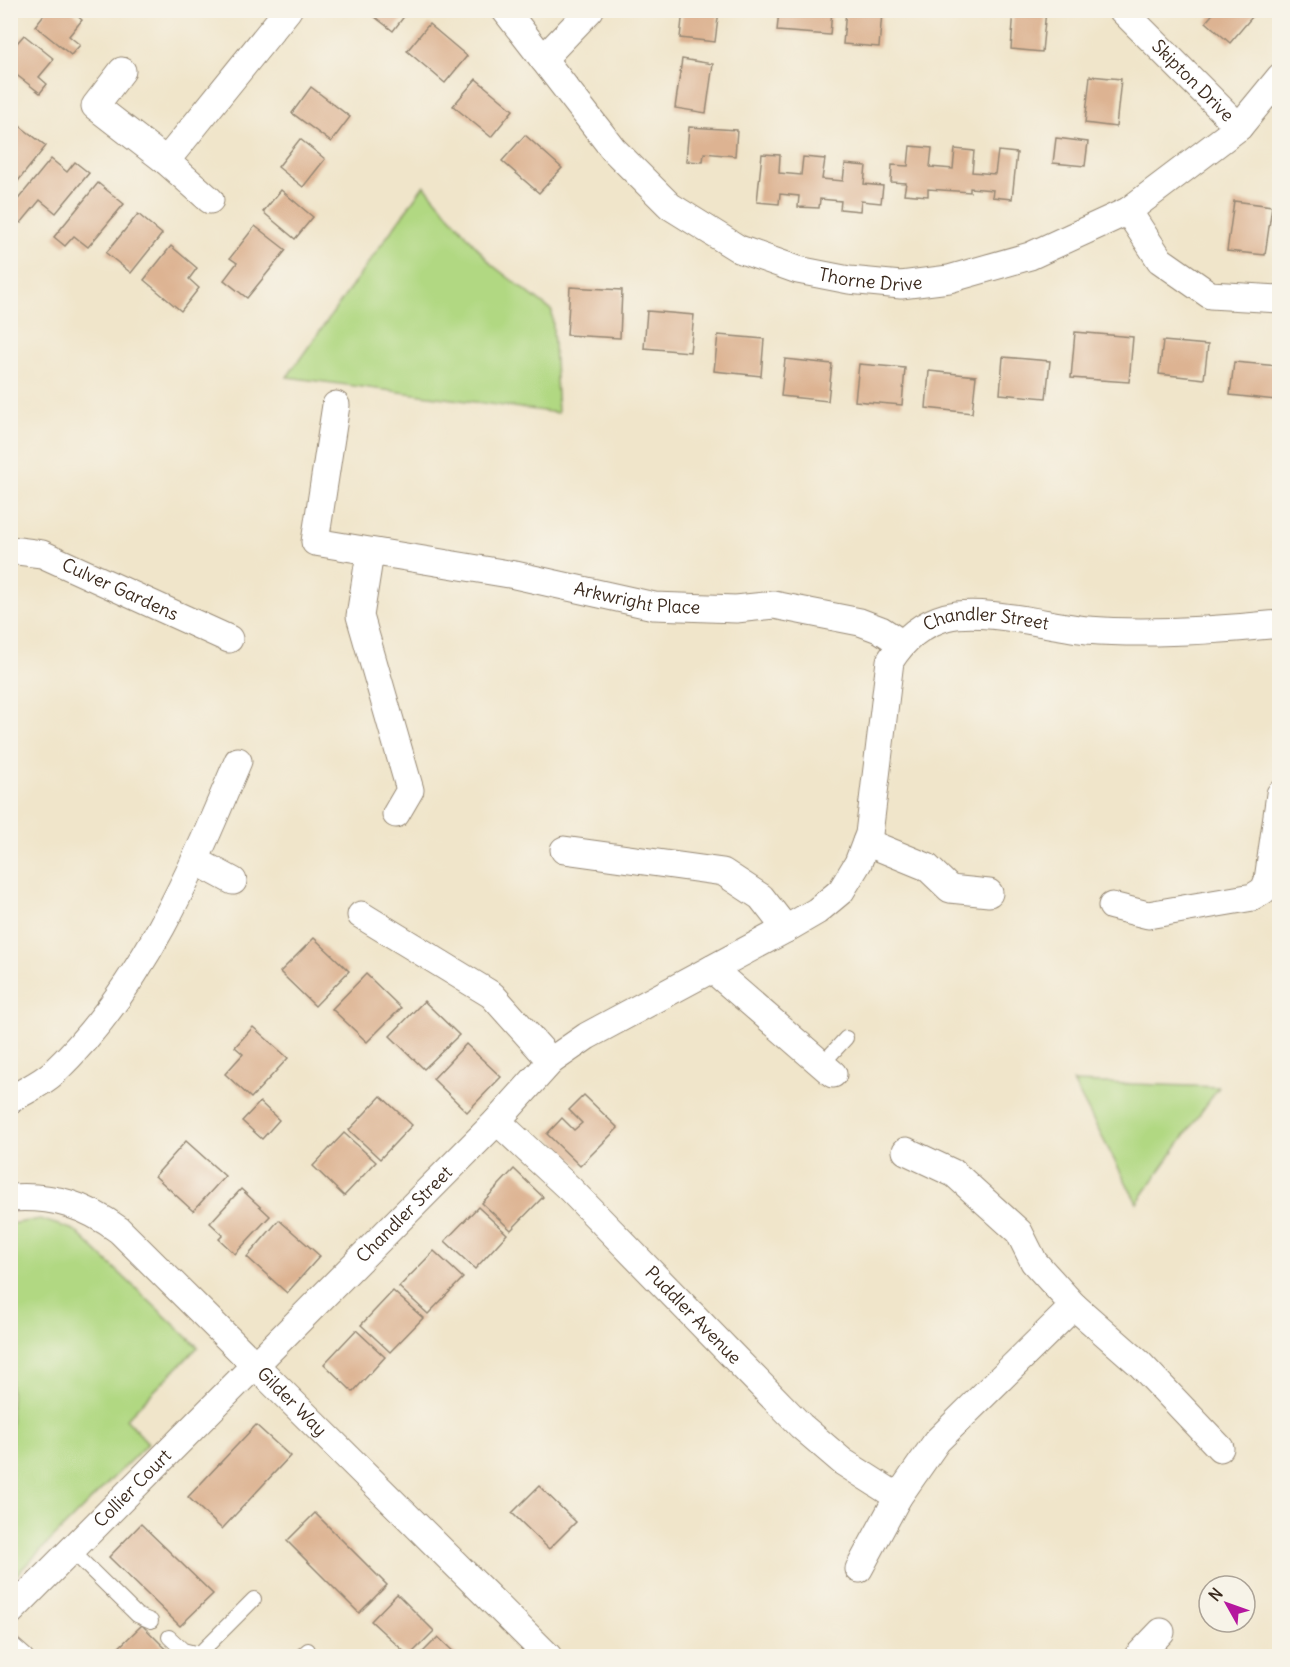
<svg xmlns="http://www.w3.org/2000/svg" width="1290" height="1667" font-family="Delius,sans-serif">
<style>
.green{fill:#b1d882;stroke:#768150;stroke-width:1.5}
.building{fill:#ddb392}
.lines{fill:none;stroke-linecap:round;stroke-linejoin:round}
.lane-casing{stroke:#968874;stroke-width:16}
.street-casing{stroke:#968874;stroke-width:29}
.lane{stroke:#fff;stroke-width:14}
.street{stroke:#fff;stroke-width:27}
.labels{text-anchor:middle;stroke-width:6;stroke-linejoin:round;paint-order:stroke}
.street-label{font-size:18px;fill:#3b2a1e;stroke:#f7f3e8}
</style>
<rect width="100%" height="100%" fill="#f7f3e8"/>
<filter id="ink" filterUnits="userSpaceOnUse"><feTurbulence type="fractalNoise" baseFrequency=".0167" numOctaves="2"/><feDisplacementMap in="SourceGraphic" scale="12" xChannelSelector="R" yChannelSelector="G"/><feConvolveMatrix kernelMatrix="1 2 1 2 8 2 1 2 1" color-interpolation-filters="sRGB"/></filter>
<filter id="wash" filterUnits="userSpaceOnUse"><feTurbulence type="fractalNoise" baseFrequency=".008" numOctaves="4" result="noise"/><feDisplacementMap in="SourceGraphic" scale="24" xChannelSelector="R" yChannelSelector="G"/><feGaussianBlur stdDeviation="1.35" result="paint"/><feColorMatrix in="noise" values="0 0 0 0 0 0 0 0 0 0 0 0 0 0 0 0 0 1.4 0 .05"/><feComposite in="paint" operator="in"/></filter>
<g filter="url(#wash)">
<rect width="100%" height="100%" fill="#f0e5ca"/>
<!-- green -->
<g class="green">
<path d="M424,185L492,265L552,311L558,413L287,377Z"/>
<path d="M1073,1082L1219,1087L1137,1203Z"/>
<path d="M40,1219L74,1230L198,1347L126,1419L148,1443L11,1580V1224Z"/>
</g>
<g id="blocks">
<!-- building -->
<g class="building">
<path d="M43,10H71L82,20L69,36L80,45L71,55L35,26L46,12Z"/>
<path d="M366,10H409L393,31Z"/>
<path d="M683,10H719L715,42L680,38Z"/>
<path d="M779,10H832L830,35L777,31Z"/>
<path d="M846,10L882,13L879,47L843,44Z"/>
<path d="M1014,10H1046L1042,52L1011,49Z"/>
<path d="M1216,10H1258L1230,43L1206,22Z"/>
<path d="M429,24L467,56L445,83L407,51Z"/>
<path d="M24,35L54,59L39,77L47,84L40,93L10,70V51Z"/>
<path d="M682,59L713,64L706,113L675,108Z"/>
<path d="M1090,76L1121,79L1116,127L1085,123Z"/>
<path d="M476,79L513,110L491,137L453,106Z"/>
<path d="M311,87L350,117L331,142L292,113Z"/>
<path d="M17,124L46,146L10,191V132Z"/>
<path d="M689,127L737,130L735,156L704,153L703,162L686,161Z"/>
<path d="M525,135L562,168L539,193L502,161Z"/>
<path d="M1056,138L1088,142L1085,166L1053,163Z"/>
<path d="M300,139L325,159L303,187L278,167Z"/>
<path d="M910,146L932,148L930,167L953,169L955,149L974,151L972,172L995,174L998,151L1017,153L1012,199L992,197L993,190L970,188V192L928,189V196L904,194L906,183L891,182L892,165L908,166Z"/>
<path d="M762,154L780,155L779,173L801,175L803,157L825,159L822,179L843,181L845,164L866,166L864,184L883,186L881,203L861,201L860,211L840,209L841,201L820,199L819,208L798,207L799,196L780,194L779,204L757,202Z"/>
<path d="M51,159L67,172L75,162L89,173L56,213L40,200L21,223L10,214V209Z"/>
<path d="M98,183L124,204L88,247L74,236L65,246L54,237Z"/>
<path d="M281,190L313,217L295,239L263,212Z"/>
<path d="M1234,201L1272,206L1265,255L1227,251Z"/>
<path d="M138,214L162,234L131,273L106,253Z"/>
<path d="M255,226L286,250L247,298L224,280L237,263L230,258Z"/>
<path d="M171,246L197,268L189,279L199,288L181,311L144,280Z"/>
<path d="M570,287L622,290L620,338L567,335Z"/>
<path d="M647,311L694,315L690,352L644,348Z"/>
<path d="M1075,332L1133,337L1129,382L1071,378Z"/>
<path d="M718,335L764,339L761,376L714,371Z"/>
<path d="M1163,341L1208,345L1204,379L1159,374Z"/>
<path d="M1003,357L1050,361L1046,398L1000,394Z"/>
<path d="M785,359L832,364L828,401L781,396Z"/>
<path d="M1234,362L1279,366L1276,400L1230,395Z"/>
<path d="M859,364L905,368L902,405L855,401Z"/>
<path d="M929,371L976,376L972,413L926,408Z"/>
<path d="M314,938L349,971L315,1006L280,972Z"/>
<path d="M366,974L401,1008L367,1042L332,1009Z"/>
<path d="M424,1001L459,1035L424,1069L390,1036Z"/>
<path d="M253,1027L288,1058L251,1098L225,1074L243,1054L235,1047Z"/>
<path d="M466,1044L501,1077L467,1112L433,1079Z"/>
<path d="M584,1095L618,1128L580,1166L547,1134L562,1118L574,1130L582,1123L569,1110Z"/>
<path d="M381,1096L412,1125L380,1159L349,1130Z"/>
<path d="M260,1102L279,1120L262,1139L242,1121Z"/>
<path d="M344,1133L376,1162L344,1196L313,1166Z"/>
<path d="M186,1141L225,1176L193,1211L155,1176Z"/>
<path d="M514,1169L543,1197L511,1230L482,1203Z"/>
<path d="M241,1189L270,1216L235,1254L219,1239L223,1235L210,1223Z"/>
<path d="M478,1207L507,1234L475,1269L445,1241Z"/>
<path d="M279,1220L320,1256L287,1293L247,1257Z"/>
<path d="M434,1251L463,1278L428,1314L399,1287Z"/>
<path d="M393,1291L423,1318L390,1352L361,1325Z"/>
<path d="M356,1330L385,1357L353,1392L324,1364Z"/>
<path d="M256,1425L290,1456L222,1529L188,1497Z"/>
<path d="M539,1486L576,1522L549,1549L512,1513Z"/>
<path d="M315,1513L387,1585L359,1613L287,1541Z"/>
<path d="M141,1524L213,1594L180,1626L109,1557Z"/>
<path d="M397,1594L434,1631L409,1656L371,1621Z"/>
<path d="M142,1625L162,1645L174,1656H110Z"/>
<path d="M438,1637L458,1656H419Z"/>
</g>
</g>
</g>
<g filter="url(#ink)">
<use href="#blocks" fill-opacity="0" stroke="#968874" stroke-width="1.5"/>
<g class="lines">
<defs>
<g id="lane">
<path d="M822,1064L846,1038"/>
<path d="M71,1550L137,1615L151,1621"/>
<path d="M169,1637L183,1650L199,1654L254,1599"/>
<path d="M10,1642L26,1656"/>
<path d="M301,1656L308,1650"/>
</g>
<g id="street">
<path id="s1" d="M505,10L613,149L670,206L739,249L798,270L849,280L901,285L949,279L1030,256L1128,211L1239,127L1280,77"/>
<path id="s2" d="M1122,10L1239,127"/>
<path d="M543,59L590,10"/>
<path d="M122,71L95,106L166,161L288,10"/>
<path d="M166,161L210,200"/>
<path d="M1128,211L1160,260L1210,295L1280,299"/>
<path id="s3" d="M336,405L315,542L515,575L654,606L736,609L774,605L860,622L881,630L901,643"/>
<path id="s4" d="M10,550L42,554L229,639"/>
<path d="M370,553L360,616L410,790L396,814"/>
<path d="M866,842L927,867L950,889L989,893"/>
<path d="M564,850L723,872L761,897L786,929"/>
<path d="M196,861L233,881"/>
<path d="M1112,906L1148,915L1253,897L1264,890L1268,880L1280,794"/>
<path d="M361,915L492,995L551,1061"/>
<path d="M712,969L833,1074"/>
<path d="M10,1100C24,1091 41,1084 53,1073C143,987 191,873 238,761"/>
<path id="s5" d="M497,1121L570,1189L801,1426L843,1462L898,1497"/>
<path d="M906,1151L955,1174L1019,1232L1034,1262L1074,1306L1140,1364L1220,1448"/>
<path id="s6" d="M10,1198C53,1195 85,1205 119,1230L548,1656"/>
<path d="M859,1569L898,1497L937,1441L1074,1306"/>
<path id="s7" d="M10,1612L497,1121L551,1061L587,1036L786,929L817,911L841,891L858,863L869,834L890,661C903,640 921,624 946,617C981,607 1049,626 1087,630C1147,635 1220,630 1280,624"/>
<path d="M1138,1656L1161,1632"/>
</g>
</defs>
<!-- lane casing -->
<use href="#lane" class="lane-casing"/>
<!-- street casing -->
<use href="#street" class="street-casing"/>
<!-- lane -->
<use href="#lane" class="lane"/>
<!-- street -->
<use href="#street" class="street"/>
</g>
</g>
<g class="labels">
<!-- street labels -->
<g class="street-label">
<text dy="6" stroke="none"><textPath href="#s2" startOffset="100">Skipton Drive</textPath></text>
<text dy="6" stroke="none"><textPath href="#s1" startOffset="474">Thorne Drive</textPath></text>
<text dy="6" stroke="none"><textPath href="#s4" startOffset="118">Culver Gardens</textPath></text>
<text dy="6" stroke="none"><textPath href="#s3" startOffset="466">Arkwright Place</textPath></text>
<text dy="6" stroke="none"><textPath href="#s7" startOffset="1460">Chandler Street</textPath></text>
<text dy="6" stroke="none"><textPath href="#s7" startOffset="560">Chandler Street</textPath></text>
<text dy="6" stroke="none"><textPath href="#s5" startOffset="276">Puddler Avenue</textPath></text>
<text dy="6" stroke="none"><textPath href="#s6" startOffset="360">Gilder Way</textPath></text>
<text dy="6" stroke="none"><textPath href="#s7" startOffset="174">Collier Court</textPath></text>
</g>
</g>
<!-- margin -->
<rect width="1290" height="1667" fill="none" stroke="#f7f3e8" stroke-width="36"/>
<!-- north arrow -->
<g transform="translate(1227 1604) rotate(310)"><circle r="28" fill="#f7f3e8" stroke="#aca397" stroke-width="1.5"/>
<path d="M0-4.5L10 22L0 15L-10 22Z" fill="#b5179e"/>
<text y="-9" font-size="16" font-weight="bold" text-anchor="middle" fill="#3b2a1e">N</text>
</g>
</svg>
